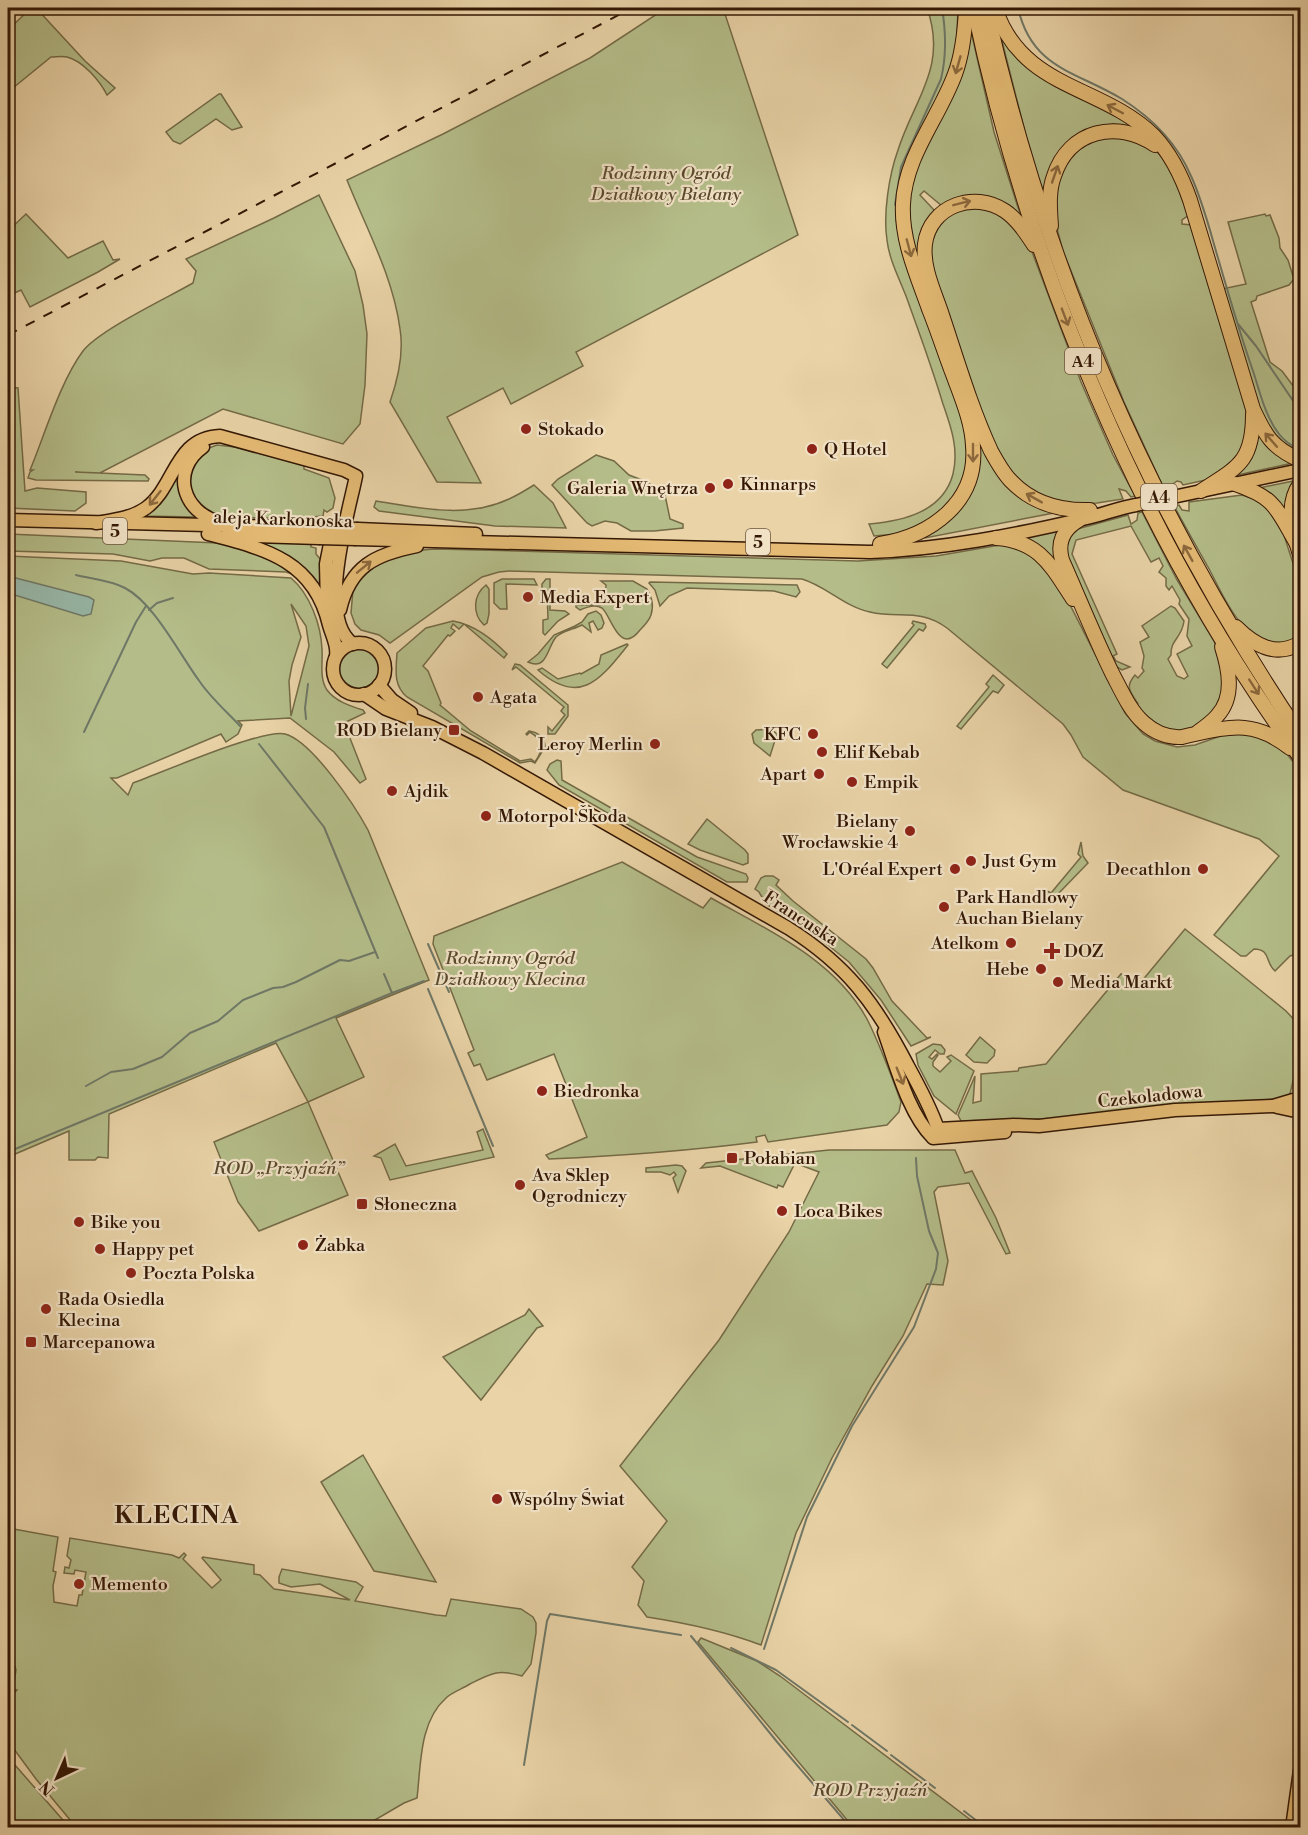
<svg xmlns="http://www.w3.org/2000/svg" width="1308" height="1835" font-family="'Libre Bodoni',serif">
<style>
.green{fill:#b4bd89;stroke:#746a46;stroke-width:1.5;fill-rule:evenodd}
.water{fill:#97b8a9;stroke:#6f7867;stroke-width:1.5}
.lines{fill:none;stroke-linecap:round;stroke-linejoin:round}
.stream{stroke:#6f7867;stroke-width:2}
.major-casing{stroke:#331704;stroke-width:15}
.highway-casing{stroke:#331704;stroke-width:16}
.major{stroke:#e4ba74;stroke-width:12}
.highway{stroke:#e4ba74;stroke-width:14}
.rail{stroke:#331704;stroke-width:2;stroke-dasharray:10 10;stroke-linecap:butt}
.major-bridge-casing{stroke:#331704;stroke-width:15;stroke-linecap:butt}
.major-bridge{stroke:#e4ba74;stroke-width:12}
.oneway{stroke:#8c683c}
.poi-dot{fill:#8f2418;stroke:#f1e2c6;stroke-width:2}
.labels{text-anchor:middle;stroke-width:4.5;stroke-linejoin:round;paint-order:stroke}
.shield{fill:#f1e2c6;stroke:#6c543e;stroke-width:1.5}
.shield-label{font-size:16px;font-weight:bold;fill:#331704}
.park-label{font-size:18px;font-style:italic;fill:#5a492c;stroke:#f1e2c6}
.poi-label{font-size:18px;fill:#331704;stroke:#f1e2c6;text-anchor:start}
.street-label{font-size:18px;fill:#331704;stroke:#f1e2c6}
.district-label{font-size:24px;font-weight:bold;letter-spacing:1.5px;fill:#331704;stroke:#f1e2c6}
</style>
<rect width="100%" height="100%" fill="#e9d3a7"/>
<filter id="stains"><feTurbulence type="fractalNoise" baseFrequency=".00333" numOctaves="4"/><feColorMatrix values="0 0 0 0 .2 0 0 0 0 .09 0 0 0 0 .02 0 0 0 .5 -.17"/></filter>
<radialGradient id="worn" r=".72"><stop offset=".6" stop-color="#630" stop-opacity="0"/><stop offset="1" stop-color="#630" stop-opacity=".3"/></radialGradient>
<!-- green -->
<g class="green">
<path d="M31,8H36L85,61L115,88L107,95C100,81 83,61 67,57C62,56 56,57 51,57L8,92V30Z"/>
<path d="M666,8H723L798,235L576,352L583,366L511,404L503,388L447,417L481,483L437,482L390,402C398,379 404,353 400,329C393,276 366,228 347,180L443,134L590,58Z"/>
<path d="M927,8H958L956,54L899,195L966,428L969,457L958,494L928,523L896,534L874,536L869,524C903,521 943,512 953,474C959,449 951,427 943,404C932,367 919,332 906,296C899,278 889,259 887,240C883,214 889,175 898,150C914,99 948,67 927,8Z"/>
<path d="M999,29L1003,37L1137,129L1114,124L1094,127L1044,196L1027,140Z"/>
<path d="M971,31L994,132L1022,220L1007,206H942L924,191L920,195L935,211L921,237L994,462L1059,512L925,538L923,534L976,471L908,225L910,185Z"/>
<path d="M219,94H221L242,127L232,130L216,119L180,144L173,141L166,132Z"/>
<path d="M1112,134L1153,148L1162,157L1171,168L1189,215L1182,220V224L1192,225L1248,415L1242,455L1210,479L1183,485L1181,482L1177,481L1173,484V488L1164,489L1124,402L1063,251L1055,221V182L1075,148Z"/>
<path d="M319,195L355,271L363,305L367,334L365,385L360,424L343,444L223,409L100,473L75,472L145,475L149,479L148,481L36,480L28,478L30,472L33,470H30C45,434 60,382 83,351C99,330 167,298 193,283L196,271L186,259L274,218Z"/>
<path d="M983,207L1007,219L1031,249L1081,382L1113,455L1135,496L1131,497L1126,491L1119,489L1123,499L1097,503L1067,504L1033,493L1007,469L989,434L934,279L929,250L936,228L954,211Z"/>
<path d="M26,214L68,258L103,241L113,260L120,259L98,272L30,307L21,290L8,296V231Z"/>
<path d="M1265,214L1266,216L1270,215L1279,238L1280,248L1288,260L1294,279L1289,285L1257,296L1256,300L1251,302L1270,362L1282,371L1300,395V456L1289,451L1263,421L1222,289L1246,284L1228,222Z"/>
<path d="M8,387L18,388L25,491L37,488L86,492V503L75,511L8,508Z"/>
<path d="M1256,427L1293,463L1233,476Z"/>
<path d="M217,445L235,447L304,465V469L329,478L335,498L333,508L327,512L324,510L323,516L312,517L311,519L215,517L191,497L189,471L206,449Z"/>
<path d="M596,455L614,461L629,475L647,482L665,495L670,519L683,524V528L654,531H631L617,523L605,521L592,526L587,523L552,485L558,479Z"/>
<path d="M180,466L198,517L141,516Z"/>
<path d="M1298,480L1288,520L1259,488Z"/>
<path d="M534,485L553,503L566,528L495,526L379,511L374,507L376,501C420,508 467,519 509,499C518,495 526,490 534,485Z"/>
<path d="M1242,495L1264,502L1283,532L1300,585V633C1293,641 1287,644 1276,643C1239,639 1224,596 1208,567C1196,546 1185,526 1174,506L1179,505L1182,510L1189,511V502Z"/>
<path d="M1142,512L1177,580L1214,641L1219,655L1227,679L1220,708C1212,714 1202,724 1193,729C1171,739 1151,721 1137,706L1138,704C1131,692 1124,688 1135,675L1138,678L1144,671L1142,668L1144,656L1140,642L1149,637L1142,626L1171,606L1175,608L1184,621C1182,638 1170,640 1171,655L1168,659L1177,676L1184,679L1188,676L1177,654L1192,646L1187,636L1189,619L1179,604L1180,600L1172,586L1169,590L1166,586V578L1159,572L1163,566L1159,558L1151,562L1131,526L1076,540L1072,554L1117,654L1113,656L1116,661L1130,667L1122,670L1117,667L1065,558L1070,531L1128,515L1131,524L1137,520L1138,513Z"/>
<path d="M1061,530L1064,575L1023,538Z"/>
<path d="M8,534L218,543L240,547L272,558L295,575L286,572L209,569L184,558H162L150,561L113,554L8,551Z"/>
<path d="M250,541L311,544V547L316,548V554L321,560L319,588Z"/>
<path d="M1000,545H1014L1030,551L1065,595L1125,713L1143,734L1155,741L1177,747L1195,745L1229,733L1256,734L1284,750L1300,771V953L1290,956L1275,971C1265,963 1271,949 1254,949L1246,956H1241L1214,935L1279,856L1259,839L1123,790L1083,757L1071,735L1063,724L947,628C920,608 899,619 870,612C845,607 826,586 802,579L509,571L499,572L482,577L390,643L379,635L361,630L355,624L351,613L353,590L356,579L371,566L411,551L435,549L517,551L858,561L936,556Z"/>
<path d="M8,556L121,561L193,574L209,573L291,578C310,594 321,625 322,649C323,662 319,678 327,690C335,701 350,706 363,710L365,713L344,723L366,779L360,783L334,752L290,718L238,721L242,725L238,734L226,742L221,734L117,778H111L128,795L133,783C161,773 261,729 285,734C312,741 355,806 368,830L429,980L336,1018L364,1077L308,1102L348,1195L259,1231L238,1202L214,1142L308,1102L276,1043L109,1114L108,1158L98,1157L95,1160H69V1131L8,1157ZM291,604L306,626L309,646L291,716L289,681L292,665L301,637Z"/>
<path d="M502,579H534L537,585L506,584L507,609H500L494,603V583Z"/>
<path d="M546,579H550V610L565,611L569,614L558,621L545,635L543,633V620L548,619L547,590L542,589V584Z"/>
<path d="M601,581H633L647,589C652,598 654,605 651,615C649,621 644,626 640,630C619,657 611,615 602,608C595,604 587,607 580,610L576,607V605H600L605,602L606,585Z"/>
<path d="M650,582L797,585L800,592L796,597L774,591L687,588L669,596L660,606L655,590L649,583Z"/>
<path d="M486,585L489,589V614L487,623L484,625C472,614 473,595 486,585Z"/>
<path d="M596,611L601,615L604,623L602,628L598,630L593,621L589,623L591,632L582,625C575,629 562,631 556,637C547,648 547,671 528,662L538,654L554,635L575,626L582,622L588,614Z"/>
<path d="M453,621C475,625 492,639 507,654L504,658L464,624L459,629L453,624L451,628L455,631L450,636L448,635L423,666L428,671L441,703L440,705L471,731L520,761L531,759L535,762C545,747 544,741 530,732L527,735L526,734L529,731C538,732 545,738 545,747L535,763L531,761L520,763L407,697C393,685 396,670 397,653L426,628Z"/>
<path d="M913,621L925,624L926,627L923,631L919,629L887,668L882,664L914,625L912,623Z"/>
<path d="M627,644L628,645C602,677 581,708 538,670L542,668L558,679L580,673L581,674L599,664L601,655Z"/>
<circle cx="359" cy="669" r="20"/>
<path d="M515,664L520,665L568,705V716L555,734H548V727L552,731L565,715L561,711L564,707L516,667L512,670Z"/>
<path d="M993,675L1004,685L998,693L993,691L961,729L957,726L989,687L986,684Z"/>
<path d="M771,729L777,734L770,756L754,743L752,734L756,730Z"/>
<path d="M557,760L561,761L562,780L697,857L746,874L748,878L747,882H727L559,785L547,770L550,764Z"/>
<path d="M707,819L745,850L748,854V863L743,865L700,850L688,844Z"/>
<path d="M1081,842L1083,856L1088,863L1056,896L1050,897L1045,893L1047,891L1051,893L1081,857L1078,854Z"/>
<path d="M622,862L703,908L711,898C768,930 836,960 868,1021C881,1047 891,1075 901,1102L899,1112L887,1125L768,1142L765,1135L756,1137L757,1142C687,1151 618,1156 549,1159L546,1155L587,1137L554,1054L487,1080L480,1064L474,1066L468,1053L474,1050L433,944L434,936Z"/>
<path d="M765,876H773L779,880L776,885L793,901L866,959L873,968L892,1001L927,1038L931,1037L911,1046L881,1000L849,962L813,933L766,904L759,892L755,889L761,878Z"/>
<path d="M1185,929L1286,1011L1300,1026V1064L1294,1077L1289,1098L1175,1106L1072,1118L961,1121L958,1115L975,1076L973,1103L981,1101V1074L1018,1071L1019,1068L1046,1064L1121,974L1141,982Z"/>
<path d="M980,1037L995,1050L994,1056L987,1063L974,1062L966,1055Z"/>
<path d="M933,1044L941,1045L945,1050L944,1054H940L935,1050L929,1057L932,1059L937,1054L938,1055L933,1062V1066L940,1072L951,1061L947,1057L951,1055L974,1071L956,1114L934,1096L918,1065L916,1054Z"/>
<path d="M483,1129L494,1157L390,1180L381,1158L374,1156L395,1144L406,1166L483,1150L477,1132Z"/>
<path d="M829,1150H955L965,1173L972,1171L996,1218L1010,1253L1006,1254L969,1183L938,1187L934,1192L948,1261L943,1285L927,1284L903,1336L872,1386L832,1458L796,1533L761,1645C724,1631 686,1623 647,1617L638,1605L644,1581L632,1567L667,1521L620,1466L719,1340L789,1232L819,1172L795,1163L783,1187L778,1185L777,1188L720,1166L701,1168L706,1163Z"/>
<path d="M676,1165L682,1166L686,1171L678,1192L673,1178L676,1175L674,1172L670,1175L661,1172H646V1168Z"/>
<path d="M529,1309L543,1326L537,1328L481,1400L443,1357L525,1315Z"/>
<path d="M363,1455L436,1582L374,1571L321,1482Z"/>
<path d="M8,1528L58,1537L53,1571L56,1572L53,1586L54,1602L77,1606L79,1595H82L86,1572L75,1570L74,1574L64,1573L65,1567L69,1568L71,1560L67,1556L70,1538L172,1555L179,1558L184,1553L186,1555L183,1559L212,1588L221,1580L202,1558L203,1557L254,1565V1574L260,1575L274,1589L350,1600L320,1584L291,1587L279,1583V1577L282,1569L356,1582L363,1587L355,1601L436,1615L446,1616L451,1599L521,1609L533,1617L536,1623V1633L531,1664L522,1676C498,1669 491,1673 470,1684C462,1689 452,1692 446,1698C419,1722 421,1765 417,1798L404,1803L363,1827H76L36,1779L8,1741V1700L17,1690L8,1688V1671L10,1675L9,1682H14L16,1670L15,1666L8,1667Z"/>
<path d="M701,1638L757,1661L780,1676L980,1827H853L698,1642Z"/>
<path d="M8,1757L69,1827H8Z"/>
</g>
<!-- water -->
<path class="water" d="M8,576L89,597L94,600L91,614L83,616L8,593Z"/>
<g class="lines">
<!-- stream -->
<g class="stream">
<path d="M1018,8C1032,69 1076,71 1122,99C1152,118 1177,143 1191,176C1203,202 1210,231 1218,258C1229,296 1240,334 1253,371C1260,392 1265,416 1279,434C1285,442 1292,446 1300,450"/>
<path d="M895,205L901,167L941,79C947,54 946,32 942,8"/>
<path d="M1238,324L1256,346L1300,411"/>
<path d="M76,575C91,579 110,580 125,588C154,603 180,655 200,682C211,698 227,712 240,726"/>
<path d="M149,610L157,603L173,598"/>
<path d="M306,719L305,708L308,684"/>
<path d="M84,732L136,622L146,606"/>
<path d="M259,744L324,827L378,958"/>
<path d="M428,944L449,992"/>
<path d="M384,974L392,993L424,981"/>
<path d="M428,989L493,1146"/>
<path d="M86,1086L111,1072L133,1069L162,1057L190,1033L218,1021L243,1000L273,988L283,987L296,982L340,960L349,961L375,952"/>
<path d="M8,1152L392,993"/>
<path d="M691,1636L778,1743L851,1828"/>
<path d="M731,1648L776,1670L848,1722"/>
<path d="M764,1649L807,1517L852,1426L914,1327L936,1269L938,1253L929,1231L917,1176L916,1158"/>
<path d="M852,1725L887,1751"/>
<path d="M891,1755L935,1788"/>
<path d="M524,1765L547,1621L550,1614L681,1635"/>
<path d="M964,1811L986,1828"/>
</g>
<defs>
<g id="major">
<path d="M203,447C170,471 183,512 219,522"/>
<path d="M1173,497L1300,470"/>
<path d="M8,520L322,528"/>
<path d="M96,523C113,520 132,518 146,508C176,486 174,438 220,436L344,470L356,476C349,512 316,618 353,644"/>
<path d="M358,529L476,534"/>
<path d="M208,534C265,549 314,560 329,625C332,636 338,646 336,656"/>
<path d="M227,535L319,538"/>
<path d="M356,539L870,552C944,549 1015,535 1087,518C1104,514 1119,508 1136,505"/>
<path d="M327,606L326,564L333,529"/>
<path d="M340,610C350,566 376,554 417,546"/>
<circle cx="359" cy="669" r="26"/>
<path d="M379,685L392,700L411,713"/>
<path d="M364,694L386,709L432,727L483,753L788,928C847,965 876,1004 908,1066C919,1086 930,1106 938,1129L1014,1125L1039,1126L1175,1110L1273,1106L1300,1098"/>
<path d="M884,1032C896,1065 908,1113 933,1138L1005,1132"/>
<path d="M1277,1107L1300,1112"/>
<path d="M1292,1828L1300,1770"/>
</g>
<g id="highway">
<path d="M974,8C1029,270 1142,540 1300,757"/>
<path d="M986,8C1046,274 1148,509 1300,735"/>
<path d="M995,8C1022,90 1101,84 1154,136C1171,154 1182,177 1190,200L1253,409C1265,435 1272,448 1300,460"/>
<path d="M1051,226C1050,210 1048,192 1054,176C1069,130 1117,119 1155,145"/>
<path d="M1034,245C1026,233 1017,219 1005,211C974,190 930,206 925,244C922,268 935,293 942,315C957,360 971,408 991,451C997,462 1003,473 1011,481C1032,503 1061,511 1090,510"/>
<path d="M1235,484C1276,498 1276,508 1297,544"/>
<path d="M1300,484C1285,505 1293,532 1300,555"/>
<path d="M1201,491C1238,467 1253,462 1253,414"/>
<path d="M1079,520C1063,529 1057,543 1062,560C1079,598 1094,636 1112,673C1121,690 1130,711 1144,723C1154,732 1168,738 1182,737C1186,736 1190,735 1195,734C1233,725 1257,722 1290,748"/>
<path d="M996,538C1040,541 1051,566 1073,599"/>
<path d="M880,544C931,536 978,502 973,446C972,422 962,399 954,377C945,354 938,331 929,309C917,275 901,240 903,204C905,156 939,118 955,74C963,53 965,30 966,8"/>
<path d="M1236,627C1254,645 1276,658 1300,643"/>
<path d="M1198,732C1205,727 1212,722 1217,716C1235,697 1229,669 1222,647"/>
</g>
</defs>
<!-- major casing -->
<use href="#major" class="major-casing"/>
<!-- highway casing -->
<use href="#highway" class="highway-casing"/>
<!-- major -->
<use href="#major" class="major"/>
<!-- highway -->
<use href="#highway" class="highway"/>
<!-- rail -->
<path class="rail" d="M8,335L632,8"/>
<defs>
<g id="major-bridge">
<path d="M1136,505L1173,497"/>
<path d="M322,528L358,529"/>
<path d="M319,538L356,539"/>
</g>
</defs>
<!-- major-bridge casing -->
<use href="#major-bridge" class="major-bridge-casing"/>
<!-- major-bridge -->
<use href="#major-bridge" class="major-bridge"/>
</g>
<!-- one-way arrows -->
<defs><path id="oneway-shaft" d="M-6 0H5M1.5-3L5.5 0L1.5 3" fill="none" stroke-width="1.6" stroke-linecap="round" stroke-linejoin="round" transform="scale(1.5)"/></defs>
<g class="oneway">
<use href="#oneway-shaft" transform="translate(958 65) rotate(106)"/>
<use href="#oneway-shaft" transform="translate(1115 109) rotate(-152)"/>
<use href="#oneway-shaft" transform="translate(1055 174) rotate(-71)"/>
<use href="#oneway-shaft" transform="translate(962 203) rotate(-14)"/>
<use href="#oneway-shaft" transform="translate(909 248) rotate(75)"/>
<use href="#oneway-shaft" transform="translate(1065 317) rotate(69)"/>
<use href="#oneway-shaft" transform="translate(1271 440) rotate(-131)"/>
<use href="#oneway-shaft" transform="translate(973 453) rotate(90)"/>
<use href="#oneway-shaft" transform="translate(155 498) rotate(128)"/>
<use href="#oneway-shaft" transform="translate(1034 498) rotate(-151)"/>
<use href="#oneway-shaft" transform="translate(1188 553) rotate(-119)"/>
<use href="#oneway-shaft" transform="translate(364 567) rotate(-39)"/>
<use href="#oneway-shaft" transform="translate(1254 687) rotate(57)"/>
<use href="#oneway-shaft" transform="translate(900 1076) rotate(68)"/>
</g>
<!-- markers -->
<g class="poi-dot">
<circle cx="526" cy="429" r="6"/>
<circle cx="812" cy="449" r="6"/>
<circle cx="728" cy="484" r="6"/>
<circle cx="710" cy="488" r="6"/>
<circle cx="528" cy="597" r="6"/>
<circle cx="478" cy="697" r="6"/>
<rect x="448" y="724" width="12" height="12" rx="3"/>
<circle cx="813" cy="734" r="6"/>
<circle cx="655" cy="744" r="6"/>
<circle cx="822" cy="752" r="6"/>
<circle cx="819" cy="774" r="6"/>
<circle cx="852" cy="782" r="6"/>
<circle cx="392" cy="791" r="6"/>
<circle cx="486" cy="816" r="6"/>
<circle cx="910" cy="831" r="6"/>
<circle cx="971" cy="861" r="6"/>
<circle cx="955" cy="869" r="6"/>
<circle cx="1203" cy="869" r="6"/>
<circle cx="944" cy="907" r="6"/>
<circle cx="1011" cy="943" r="6"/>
<path d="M1049 942h6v6h6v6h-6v6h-6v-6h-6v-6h6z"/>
<circle cx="1041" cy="969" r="6"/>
<circle cx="1058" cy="982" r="6"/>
<circle cx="542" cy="1091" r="6"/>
<rect x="726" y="1152" width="12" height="12" rx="3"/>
<circle cx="520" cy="1185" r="6"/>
<rect x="356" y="1198" width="12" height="12" rx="3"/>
<circle cx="782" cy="1211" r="6"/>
<circle cx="79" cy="1222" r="6"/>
<circle cx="303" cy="1245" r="6"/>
<circle cx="100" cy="1249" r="6"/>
<circle cx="131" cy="1273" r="6"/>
<circle cx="46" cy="1309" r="6"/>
<rect x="25" y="1336" width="12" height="12" rx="3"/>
<circle cx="497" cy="1499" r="6"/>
<circle cx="79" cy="1584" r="6"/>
</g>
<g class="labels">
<!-- shield labels -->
<g class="shield">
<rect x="1065" y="348" width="36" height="26" rx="4.5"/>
<rect x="1141" y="484" width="36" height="26" rx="4.5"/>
<rect x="103" y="518" width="24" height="26" rx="4.5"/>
<rect x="746" y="529" width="24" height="26" rx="4.5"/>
</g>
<g class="shield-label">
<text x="1083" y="367">А4</text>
<text x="1159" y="503">A4</text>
<text x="115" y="537">5</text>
<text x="758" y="548">5</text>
</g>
<!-- park labels -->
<g class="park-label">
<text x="666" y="179">Rodzinny Ogród<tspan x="666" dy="21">Działkowy Bielany</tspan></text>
<text x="510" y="964">Rodzinny Ogród<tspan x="510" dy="21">Działkowy Klecina</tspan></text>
<text x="279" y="1174">ROD „Przyjaźń”</text>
<text x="870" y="1796">ROD Przyjaźń</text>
</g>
<!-- poi labels -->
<g class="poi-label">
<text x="538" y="435">Stokado</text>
<text x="824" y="455">Q Hotel</text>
<text x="740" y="490">Kinnarps</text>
<text x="698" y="494" text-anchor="end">Galeria Wnętrza</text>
<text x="540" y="603">Media Expert</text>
<text x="490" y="703">Agata</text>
<text x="442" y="736" text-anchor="end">ROD Bielany</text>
<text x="801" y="740" text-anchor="end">KFC</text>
<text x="643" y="750" text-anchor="end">Leroy Merlin</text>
<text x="834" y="758">Elif Kebab</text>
<text x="807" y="780" text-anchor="end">Apart</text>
<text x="864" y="788">Empik</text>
<text x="404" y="797">Ajdik</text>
<text x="498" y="822">Motorpol Škoda</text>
<text x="898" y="827" text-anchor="end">Bielany<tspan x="898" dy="21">Wrocławskie 4</tspan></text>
<text x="983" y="867">Just Gym</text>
<text x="943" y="875" text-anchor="end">L'Oréal Expert</text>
<text x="1191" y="875" text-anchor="end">Decathlon</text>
<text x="956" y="903">Park Handlowy<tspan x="956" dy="21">Auchan Bielany</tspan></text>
<text x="999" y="949" text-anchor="end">Atelkom</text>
<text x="1064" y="957">DOZ</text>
<text x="1029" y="975" text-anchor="end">Hebe</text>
<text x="1070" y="988">Media Markt</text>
<text x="554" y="1097">Biedronka</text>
<text x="744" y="1164">Połabian</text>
<text x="532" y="1181">Ava Sklep<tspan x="532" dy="21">Ogrodniczy</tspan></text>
<text x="374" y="1210">Słoneczna</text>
<text x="794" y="1217">Loca Bikes</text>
<text x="91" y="1228">Bike you</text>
<text x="315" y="1251">Żabka</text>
<text x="112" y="1255">Happy pet</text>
<text x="143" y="1279">Poczta Polska</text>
<text x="58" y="1305">Rada Osiedla<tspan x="58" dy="21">Klecina</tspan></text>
<text x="43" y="1348">Marcepanowa</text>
<text x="509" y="1505">Wspólny Świat</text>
<text x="91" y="1590">Memento</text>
</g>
<!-- street labels -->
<g class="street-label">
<text transform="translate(283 519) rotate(2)" y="6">aleja Karkonoska</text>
<text transform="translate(801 918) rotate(33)" y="6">Francuska</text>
<text transform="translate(1150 1096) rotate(-6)" y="6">Czekoladowa</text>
</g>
<!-- district labels -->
<g class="district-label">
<text x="177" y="1523">KLECINA</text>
</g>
</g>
<!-- margin -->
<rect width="1308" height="1835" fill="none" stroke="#e9d3a7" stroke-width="30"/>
<rect x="9" y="9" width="1290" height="1817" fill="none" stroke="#331704" stroke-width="3"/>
<rect x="15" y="15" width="1278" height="1805" fill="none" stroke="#331704" stroke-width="1.5"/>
<!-- north arrow -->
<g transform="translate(57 1778) rotate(224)" stroke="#f1e2c6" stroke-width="4.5" paint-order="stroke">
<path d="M0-4.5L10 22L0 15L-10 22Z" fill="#331704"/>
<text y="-9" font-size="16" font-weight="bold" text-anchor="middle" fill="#331704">N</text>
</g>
<rect width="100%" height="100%" filter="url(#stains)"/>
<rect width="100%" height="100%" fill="url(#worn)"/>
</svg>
